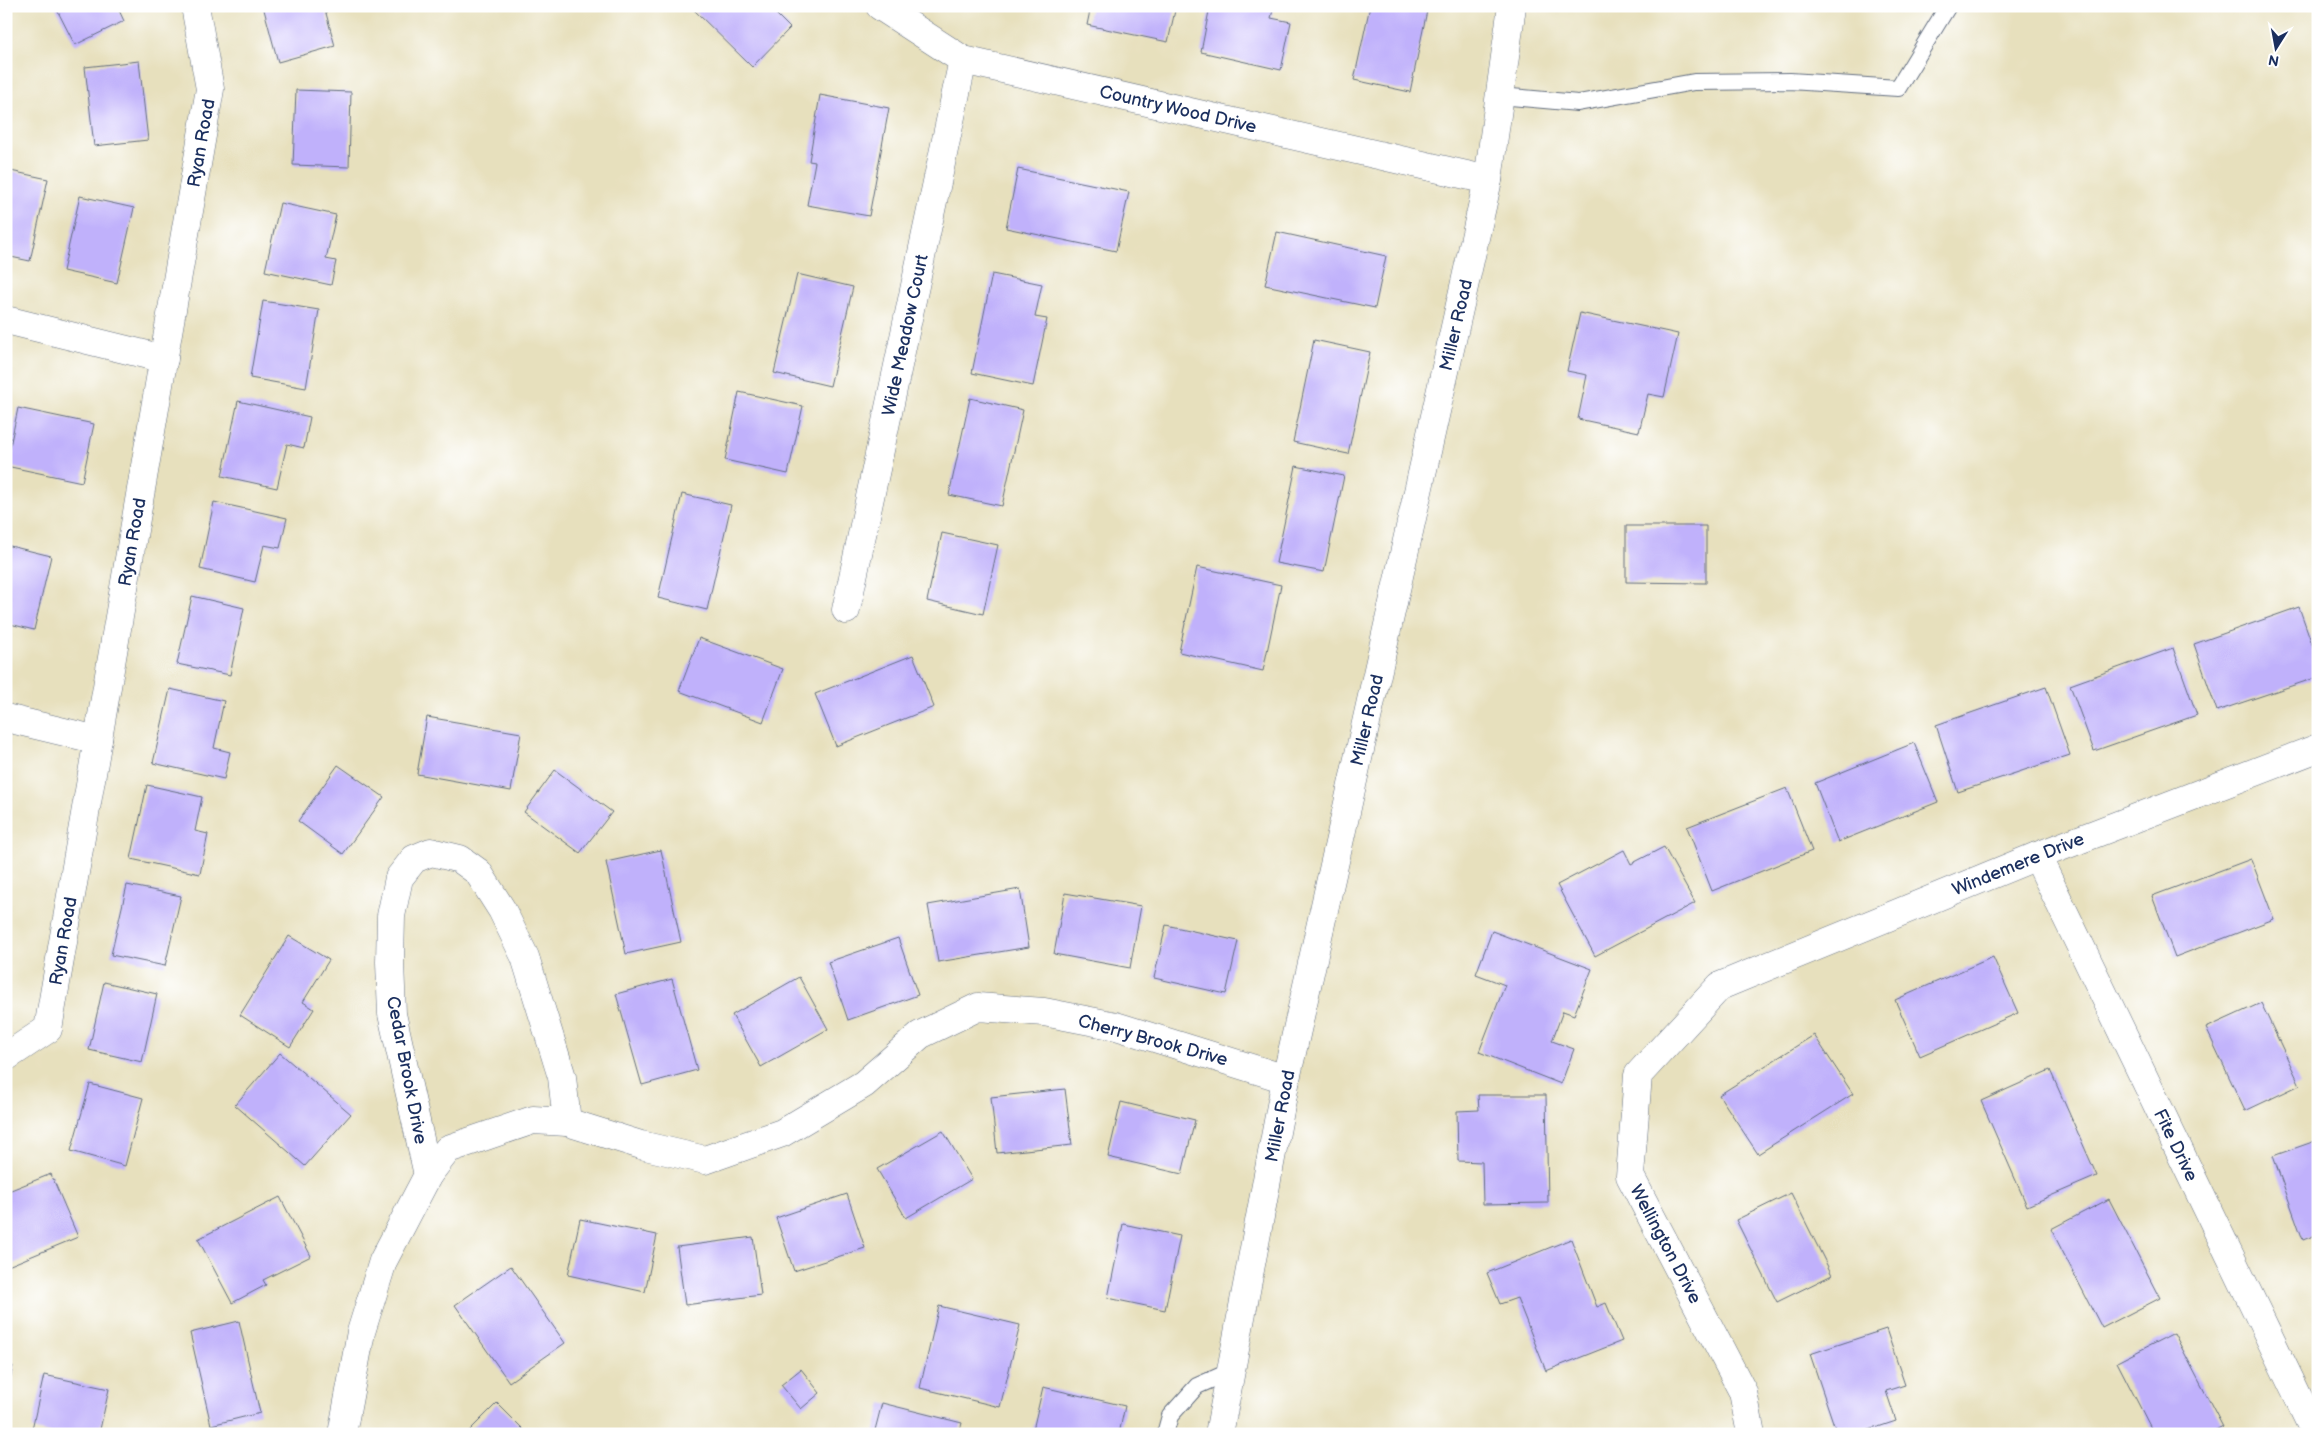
<svg xmlns="http://www.w3.org/2000/svg" width="2324" height="1440" font-family="'Balsamiq Sans',sans-serif">
<style>
.building{fill:#c0b1fb}
.lines{fill:none;stroke-linecap:round;stroke-linejoin:round}
.service-casing{stroke:#626d7f;stroke-width:18}
.minor-casing{stroke:#626d7f;stroke-width:29}
.tertiary-casing{stroke:#626d7f;stroke-width:29}
.service{stroke:#fff;stroke-width:16}
.minor{stroke:#fff;stroke-width:28}
.tertiary{stroke:#fff;stroke-width:28}
.labels{text-anchor:middle;stroke-width:4;stroke-linejoin:round;paint-order:stroke}
.street-label{font-size:18px;fill:#1b2f5e;stroke:#fff}
</style>
<rect width="100%" height="100%" fill="#fff"/>
<filter id="ink" filterUnits="userSpaceOnUse"><feTurbulence type="fractalNoise" baseFrequency=".02" numOctaves="2"/><feDisplacementMap in="SourceGraphic" scale="10" xChannelSelector="R" yChannelSelector="G"/><feConvolveMatrix kernelMatrix="1 2 1 2 8 2 1 2 1" color-interpolation-filters="sRGB"/></filter>
<filter id="wash" filterUnits="userSpaceOnUse"><feTurbulence type="fractalNoise" baseFrequency=".0096" numOctaves="4" result="noise"/><feDisplacementMap in="SourceGraphic" scale="20" xChannelSelector="R" yChannelSelector="G"/><feGaussianBlur stdDeviation="1.12" result="paint"/><feColorMatrix in="noise" values="0 0 0 0 0 0 0 0 0 0 0 0 0 0 0 0 0 1.4 0 .05"/><feComposite in="paint" operator="in"/></filter>
<g filter="url(#wash)">
<rect width="100%" height="100%" fill="#e7e0bd"/>
<g id="blocks">
<!-- building -->
<g class="building">
<path d="M55,6H117L124,21L75,45Z"/>
<path d="M263,6H324L335,46L278,62Z"/>
<path d="M690,6H768L790,28L752,67Z"/>
<path d="M1091,6H1176L1168,42L1087,25Z"/>
<path d="M1210,6H1274L1271,18L1291,22L1281,70L1201,52Z"/>
<path d="M1370,6H1428L1410,92L1354,80Z"/>
<path d="M139,61L148,140L94,146L85,67Z"/>
<path d="M296,90L351,92L349,167L293,165Z"/>
<path d="M820,95L889,108L869,216L807,205L815,162L809,161Z"/>
<path d="M1018,169L1129,192L1116,251L1006,228Z"/>
<path d="M6,170L48,179L30,261L6,256Z"/>
<path d="M80,196L134,208L117,283L63,271Z"/>
<path d="M280,203L336,215L326,259L336,261L331,285L265,271Z"/>
<path d="M1277,232L1386,256L1375,308L1265,285Z"/>
<path d="M797,274L853,287L830,386L774,373Z"/>
<path d="M992,274L1042,284L1035,317L1047,319L1033,386L972,373Z"/>
<path d="M263,301L319,310L306,388L250,378Z"/>
<path d="M1580,313L1678,334L1664,397L1648,394L1639,432L1578,419L1587,375L1567,371Z"/>
<path d="M1314,340L1370,352L1348,454L1293,442Z"/>
<path d="M739,392L803,406L788,474L725,460Z"/>
<path d="M970,398L1023,410L1002,506L949,495Z"/>
<path d="M238,401L310,417L304,448L287,444L277,488L222,476Z"/>
<path d="M18,408L94,424L82,482L6,466Z"/>
<path d="M1296,466L1344,476L1324,572L1276,563Z"/>
<path d="M682,494L731,505L707,610L658,598Z"/>
<path d="M214,502L287,518L280,548L264,545L255,582L200,569Z"/>
<path d="M1626,526H1706V583L1626,582Z"/>
<path d="M942,533L998,545L983,614L927,601Z"/>
<path d="M6,545L51,556L34,630L6,623Z"/>
<path d="M1197,567L1281,585L1263,671L1179,652Z"/>
<path d="M192,596L244,608L230,675L177,664Z"/>
<path d="M2299,607L2318,661V677L2217,711L2194,644Z"/>
<path d="M699,638L783,669L763,722L679,691Z"/>
<path d="M2173,648L2197,715L2094,751L2070,685Z"/>
<path d="M913,655L934,707L836,746L815,694Z"/>
<path d="M2046,687L2070,755L1958,792L1936,725Z"/>
<path d="M170,689L224,701L214,748L230,752L224,779L153,763Z"/>
<path d="M427,717L521,733L511,791L417,774Z"/>
<path d="M1914,743L1938,802L1838,842L1815,783Z"/>
<path d="M338,765L384,797L343,854L298,821Z"/>
<path d="M555,770L612,812L580,853L524,812Z"/>
<path d="M147,785L202,797L195,831L208,834L200,874L131,859Z"/>
<path d="M1787,788L1812,851L1712,891L1687,827Z"/>
<path d="M1664,847L1695,903L1595,956L1557,885L1624,850L1631,864Z"/>
<path d="M661,850L681,942L626,954L606,862Z"/>
<path d="M2251,859L2274,919L2175,957L2152,896Z"/>
<path d="M127,885L181,896L165,966L111,955Z"/>
<path d="M1020,889L1029,947L938,962L928,905Z"/>
<path d="M1065,893L1141,906L1130,968L1054,954Z"/>
<path d="M1166,925L1238,941L1226,994L1154,978Z"/>
<path d="M1492,931L1592,969L1574,1015L1563,1011L1552,1041L1574,1049L1561,1084L1479,1052L1505,985L1476,974Z"/>
<path d="M289,936L329,960L303,1002L314,1009L290,1047L240,1015Z"/>
<path d="M898,938L918,995L848,1020L828,962Z"/>
<path d="M1993,957L2018,1013L1920,1056L1895,1000Z"/>
<path d="M799,977L828,1029L761,1067L732,1015Z"/>
<path d="M672,979L697,1070L642,1085L616,994Z"/>
<path d="M104,982L157,994L142,1062L89,1050Z"/>
<path d="M2261,1003L2300,1085L2245,1111L2206,1028Z"/>
<path d="M1814,1035L1853,1094L1758,1154L1719,1095Z"/>
<path d="M280,1053L351,1114L305,1166L235,1105Z"/>
<path d="M2050,1070L2097,1176L2027,1206L1981,1101Z"/>
<path d="M90,1084L143,1098L125,1166L71,1151Z"/>
<path d="M1065,1089L1072,1145L997,1153L991,1097Z"/>
<path d="M1478,1095H1546L1548,1203L1483,1204L1482,1162L1458,1161L1457,1111L1479,1110Z"/>
<path d="M1121,1102L1195,1120L1182,1174L1108,1157Z"/>
<path d="M943,1131L972,1179L906,1218L877,1169Z"/>
<path d="M2318,1140V1234L2303,1240L2273,1156Z"/>
<path d="M51,1174L78,1237L8,1266L6,1261V1192Z"/>
<path d="M1791,1193L1832,1275L1777,1302L1736,1220Z"/>
<path d="M847,1194L865,1248L794,1271L776,1218Z"/>
<path d="M280,1197L311,1256L263,1280L266,1285L232,1303L198,1239Z"/>
<path d="M2109,1199L2160,1298L2102,1328L2051,1229Z"/>
<path d="M580,1219L657,1235L645,1292L568,1275Z"/>
<path d="M1123,1224L1180,1236L1165,1310L1108,1298Z"/>
<path d="M753,1237L761,1295L685,1305L677,1247Z"/>
<path d="M1571,1239L1597,1307L1606,1303L1622,1341L1546,1371L1517,1298L1500,1304L1487,1273Z"/>
<path d="M511,1266L565,1343L509,1382L455,1305Z"/>
<path d="M939,1306L1020,1325L1000,1407L920,1388Z"/>
<path d="M239,1321L260,1413L211,1425L190,1333Z"/>
<path d="M1886,1329L1905,1385L1886,1391L1896,1421L1857,1434H1837L1810,1354Z"/>
<path d="M2174,1333L2223,1427L2210,1434H2154L2117,1362Z"/>
<path d="M6,1365L13,1366L7,1394H6Z"/>
<path d="M801,1369L820,1393L801,1409L781,1385Z"/>
<path d="M44,1375L109,1389L99,1434H53L32,1429Z"/>
<path d="M1043,1387L1125,1406L1119,1434H1032Z"/>
<path d="M497,1403L528,1434H466Z"/>
<path d="M882,1403L962,1423L959,1434H874Z"/>
</g>
</g>
</g>
<g filter="url(#ink)">
<use href="#blocks" fill-opacity="0" stroke="#626d7f" stroke-width="1"/>
<g class="lines">
<defs>
<g id="service">
<path d="M1500,96L1578,103L1694,82L1790,81L1898,88L1948,6"/>
<path d="M1165,1434L1170,1416L1197,1386L1231,1371"/>
</g>
<g id="minor">
<path d="M880,6L963,60L1488,180"/>
<path d="M6,320L164,359"/>
<path d="M846,610L963,60"/>
<path d="M6,718L98,740"/>
<path d="M2037,856L2316,1434"/>
<path d="M6,1057L48,1029L210,89L195,6"/>
<path d="M428,1175L392,1014L390,962L391,916L399,878L414,859L431,852L460,859L478,872L502,910L525,957L562,1077L567,1122"/>
<path d="M342,1434L361,1332L383,1261L428,1175L448,1149L533,1120L567,1122L641,1145L705,1160L782,1133L864,1084L920,1035L978,1007L1044,1012L1116,1026L1286,1079"/>
<path d="M1751,1434L1743,1392L1630,1176L1638,1075L1720,986L2037,856L2318,748"/>
</g>
<path id="tertiary" d="M1219,1434L1286,1079L1488,180L1512,6"/>
</defs>
<!-- service casing -->
<use href="#service" class="service-casing"/>
<!-- minor casing -->
<use href="#minor" class="minor-casing"/>
<!-- tertiary casing -->
<use href="#tertiary" class="tertiary-casing"/>
<!-- service -->
<use href="#service" class="service"/>
<!-- minor -->
<use href="#minor" class="minor"/>
<!-- tertiary -->
<use href="#tertiary" class="tertiary"/>
</g>
</g>
<g class="labels">
<!-- street labels -->
<g class="street-label">
<text transform="translate(1178 109) rotate(13)" y="6">Country Wood Drive</text>
<text transform="translate(201 143) rotate(-80)" y="6">Ryan Road</text>
<text transform="translate(1456 325) rotate(-77)" y="6">Miller Road</text>
<text transform="translate(905 335) rotate(-78)" y="6">Wide Meadow Court</text>
<text transform="translate(132 542) rotate(-80)" y="6">Ryan Road</text>
<text transform="translate(1367 720) rotate(-77)" y="6">Miller Road</text>
<text transform="translate(2018 864) rotate(-22)" y="6">Windemere Drive</text>
<text transform="translate(63 941) rotate(-80)" y="6">Ryan Road</text>
<text transform="translate(1153 1040) rotate(15)" y="6">Cherry Brook Drive</text>
<text transform="translate(407 1070) rotate(79)" y="6">Cedar Brook Drive</text>
<text transform="translate(1280 1116) rotate(-79)" y="6">Miller Road</text>
<text transform="translate(2176 1145) rotate(64)" y="6">Fite Drive</text>
<text transform="translate(1666 1244) rotate(62)" y="6">Wellington Drive</text>
</g>
</g>
<!-- margin -->
<rect width="2324" height="1440" fill="none" stroke="#fff" stroke-width="25"/>
<!-- north arrow -->
<g transform="translate(2276 48) rotate(191)" stroke="#ffffff" stroke-width="4" paint-order="stroke">
<path d="M0-4L9 19L0 12L-9 19Z" fill="#1b2f5e"/>
<text y="-8" font-size="14" font-weight="bold" text-anchor="middle" fill="#1b2f5e">N</text>
</g>
</svg>
